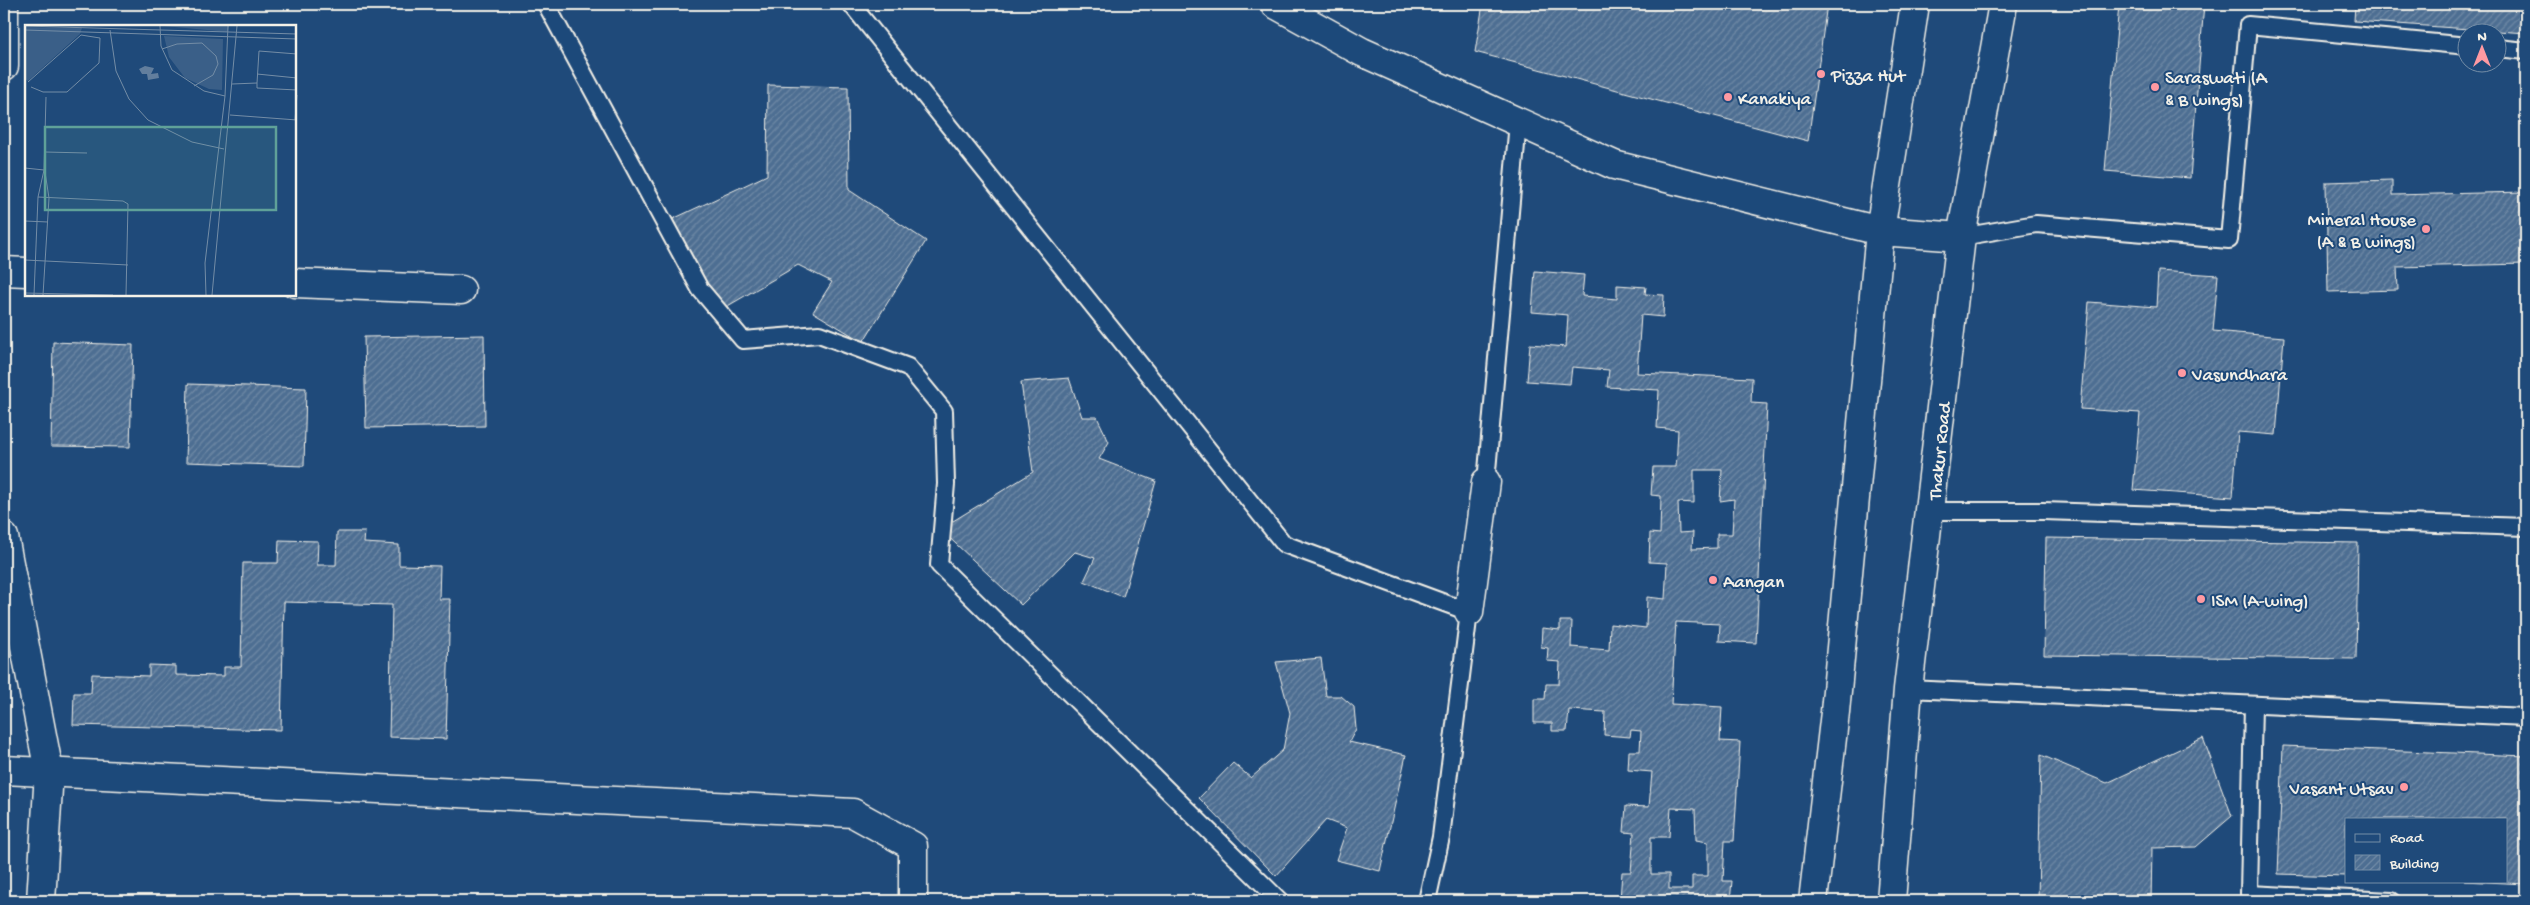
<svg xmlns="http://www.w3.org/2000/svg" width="2530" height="905" font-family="'Gochi Hand',sans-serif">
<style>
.building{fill:url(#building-hatch);stroke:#f4f1e8;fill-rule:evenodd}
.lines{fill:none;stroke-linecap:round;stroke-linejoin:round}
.service-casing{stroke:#f4f1e8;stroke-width:20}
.minor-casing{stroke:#f4f1e8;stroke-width:31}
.tertiary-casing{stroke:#f4f1e8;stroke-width:31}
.service{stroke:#1f4a7a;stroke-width:16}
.minor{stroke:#1f4a7a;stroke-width:28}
.tertiary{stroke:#1f4a7a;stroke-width:28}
.poi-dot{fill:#ff9aa2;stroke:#1f4a7a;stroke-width:2}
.labels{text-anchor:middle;stroke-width:4;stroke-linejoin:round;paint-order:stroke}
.poi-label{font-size:19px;fill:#f4f1e8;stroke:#1f4a7a;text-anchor:start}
.street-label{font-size:19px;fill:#f4f1e8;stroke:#1f4a7a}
.inset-road{fill:none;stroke:#748da6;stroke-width:1}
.view{fill:#5fa199;fill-opacity:0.15;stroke:#5fa199;stroke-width:2.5}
.inset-edge{fill:none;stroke:#f4f1e8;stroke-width:2.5}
</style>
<defs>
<pattern id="building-hatch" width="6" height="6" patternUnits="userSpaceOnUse" patternTransform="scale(1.25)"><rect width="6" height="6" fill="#4d6e92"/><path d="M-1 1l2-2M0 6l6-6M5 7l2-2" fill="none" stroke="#708aa6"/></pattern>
</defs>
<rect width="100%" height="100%" fill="#1f4a7a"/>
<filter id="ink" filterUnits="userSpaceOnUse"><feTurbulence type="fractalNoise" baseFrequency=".02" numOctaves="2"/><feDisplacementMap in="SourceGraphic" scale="10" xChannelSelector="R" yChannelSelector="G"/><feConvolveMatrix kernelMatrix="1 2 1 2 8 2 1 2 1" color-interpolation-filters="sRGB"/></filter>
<g filter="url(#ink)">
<!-- building -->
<g class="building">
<path d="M1483,4H1827L1808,141L1475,52Z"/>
<path d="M2119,4H2204L2190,178L2105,171Z"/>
<path d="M2355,4H2526V33L2354,21Z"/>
<path d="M768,85L848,87L849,190L926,241L863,342L813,312L832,282L798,265L714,314L660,225L767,175Z"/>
<path d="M2392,180V195L2526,192V264L2397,267L2398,290L2328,292L2326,182Z"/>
<path d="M1535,271L1584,275L1582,296L1617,299V285L1646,287L1645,294L1664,295L1663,317L1641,315L1637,373L1752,378L1751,403L1767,404L1756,643L1719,641L1720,624L1676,622L1671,704L1722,707L1720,741L1740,742L1734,841H1725L1723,881H1732L1730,901L1620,900L1622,872H1631L1634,833L1624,832L1626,806L1649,807L1652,772L1628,770L1629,751H1640L1641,731L1631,730L1630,737L1604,735L1605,712L1569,710L1567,731H1552V723H1534V699H1545L1546,684H1559L1560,662L1547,661L1548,648L1541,647L1542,628L1560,630V621H1572L1571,647L1609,650L1610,624L1646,628L1647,597L1665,599L1667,563L1649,562L1650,533L1660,534L1661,496L1651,495L1653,467H1676L1678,430L1657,428L1659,390L1607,387L1609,370L1572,367L1570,384L1527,381L1530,344L1566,347L1568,315L1532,312ZM1694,470H1722L1720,501L1734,499L1732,534H1717V548L1692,549L1693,532L1679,533L1678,502L1694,503ZM1671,808L1695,809L1696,840L1708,842V876H1692V889H1669V874H1651V837H1669Z"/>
<path d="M2158,271L2218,275L2213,331L2284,337L2276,435L2238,432L2233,497L2133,490L2140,413L2080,409L2089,302L2156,307Z"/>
<path d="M484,335L485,426L366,428L364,337Z"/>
<path d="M53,342L133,345L130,447L51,446Z"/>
<path d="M1069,378L1082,417H1097L1109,442L1099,459L1156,481L1123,597L1084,581L1095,558L1075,552L1021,605L940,529L1033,472L1021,382Z"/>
<path d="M188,384L306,388L304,466L186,462Z"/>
<path d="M337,532H365L364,543L399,545V565L440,566L439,599H450L446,739L389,737L392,605L284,602L281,730L73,725L74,693H91L92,674L149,676V665L176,666V675L224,676V667H241L243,563H278L279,540L318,541L317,565H336Z"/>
<path d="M2046,538L2358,543L2356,659L2044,655Z"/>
<path d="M1321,658L1326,696H1341L1354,707L1356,729L1349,742L1406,755L1380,871L1336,860L1347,828L1326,820L1276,876L1199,798L1233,763L1251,778L1283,750L1290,713L1276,662Z"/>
<path d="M2203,738L2232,816L2196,847L2152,848L2151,901H2038L2041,755L2107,783Z"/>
<path d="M2283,746L2526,756V884L2464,881H2506V819H2346V876L2278,874Z"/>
</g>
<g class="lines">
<defs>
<g id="service">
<path d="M546,4L700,289L743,340L819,334L908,367L944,411L946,484L939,565L1280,901"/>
<path d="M851,4L1284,544L1469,612L1441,837L1427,901"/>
<path d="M2498,48L2526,51"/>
<path d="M1961,237L2036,224L2229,240L2248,25L2468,46"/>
<path d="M1486,482L1518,122"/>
<path d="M1931,511H2043L2526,527"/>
<path d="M1908,689L2526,717"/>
<path d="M2253,705L2249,894L2392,901"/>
</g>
<g id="minor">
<path d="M1275,4L1362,52L1614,165L1880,231L1961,237"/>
<path d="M4,66V4"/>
<path d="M4,271L26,272"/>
<path d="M295,283L461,290"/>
<path d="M4,537L49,772L41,901"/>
<path d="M1469,612L1486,482"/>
<path d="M4,770L853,813L913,846V901"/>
</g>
<g id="tertiary">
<path d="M1813,901L1835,712L1880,231L1915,4"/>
<path d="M1891,901L1908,689L1961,237L2003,4"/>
</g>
</defs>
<!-- service casing -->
<use href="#service" class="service-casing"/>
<!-- minor casing -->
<use href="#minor" class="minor-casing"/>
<!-- tertiary casing -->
<use href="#tertiary" class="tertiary-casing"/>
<!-- service -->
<use href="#service" class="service"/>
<!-- minor -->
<use href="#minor" class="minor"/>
<!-- tertiary -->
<use href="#tertiary" class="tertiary"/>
</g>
</g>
<!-- markers -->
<g class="poi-dot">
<circle cx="1821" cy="74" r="5"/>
<circle cx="2155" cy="87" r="5"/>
<circle cx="1728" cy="97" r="5"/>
<circle cx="2426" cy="229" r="5"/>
<circle cx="2182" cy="373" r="5"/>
<circle cx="1713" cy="580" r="5"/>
<circle cx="2201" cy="599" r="5"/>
<circle cx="2404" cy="787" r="5"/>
</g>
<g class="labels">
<!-- poi labels -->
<g class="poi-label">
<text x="1831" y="81">Pizza Hut</text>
<text x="2165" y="83">Saraswati (A<tspan x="2165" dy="22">&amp; B wings)</tspan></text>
<text x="1738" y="104">Kanakiya</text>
<text x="2416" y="225" text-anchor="end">Mineral House<tspan x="2416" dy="22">(A &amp; B wings)</tspan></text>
<text x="2192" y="380">Vasundhara</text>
<text x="1723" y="587">Aangan</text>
<text x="2211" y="606">ISM (A-wing)</text>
<text x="2394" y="794" text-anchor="end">Vasant Utsav</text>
</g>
<!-- street labels -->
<g class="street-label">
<text transform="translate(1938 451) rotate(-84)" y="7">Thakur Road</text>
</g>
</g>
<!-- overview -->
<g transform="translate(25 25)">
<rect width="271" height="271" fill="#1f4a7a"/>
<path d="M139,1H204L203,7ZM0,2L57,3L55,9L3,56L0,54ZM139,11L198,14L197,65L184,64L160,53L144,32Z" fill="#3a5f88"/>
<path d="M120,41L129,43L126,49L133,48L134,53L123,55L122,49H117L114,44Z" fill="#627e9d"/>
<path class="inset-road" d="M0,1L272,9M135,1L136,21L147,45L179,66L200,71M0,5L272,14M85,5L91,46L104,74L123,95L167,117L199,124M137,24L152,19L177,18L191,31L193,39L188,50L169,61M272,29L234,26L232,58V63L272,65M232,49L272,53M3,57L56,10L75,13L74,38L42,67H18L6,62M207,59L232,58M205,90L272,95M270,95L272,70M20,127L62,128M0,143L19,145M13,172L98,176L103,179L101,270M0,196L23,197M0,235L103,240M0,268L88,270M9,270L13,172L19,145L21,72M18,270L24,173L20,147M181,270L180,238L200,71L203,1M187,270L212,1"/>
<path class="view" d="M20,102H251V185H20Z"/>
<rect width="271" height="271" class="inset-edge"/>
</g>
<!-- margin -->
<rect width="2530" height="905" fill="none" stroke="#1f4a7a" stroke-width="20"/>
<rect x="10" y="10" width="2510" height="885" fill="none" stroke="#f4f1e8" stroke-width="2" filter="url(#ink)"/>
<!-- legend -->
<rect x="2345" y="818" width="162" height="65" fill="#1f4a7a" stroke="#748da6"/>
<rect x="2355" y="834" width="25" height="8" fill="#1f4a7a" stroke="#748da6"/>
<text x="2390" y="842" font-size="15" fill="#f4f1e8">Road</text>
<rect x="2355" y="855" width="25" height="15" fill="url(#building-hatch)" stroke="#748da6"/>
<text x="2390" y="868" font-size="15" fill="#f4f1e8">Building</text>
<!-- north arrow -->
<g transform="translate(2482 48)"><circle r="24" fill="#1f4a7a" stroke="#748da6"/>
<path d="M0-4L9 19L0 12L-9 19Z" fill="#ff9aa2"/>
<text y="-8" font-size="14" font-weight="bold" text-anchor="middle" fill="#f4f1e8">N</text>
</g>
</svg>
